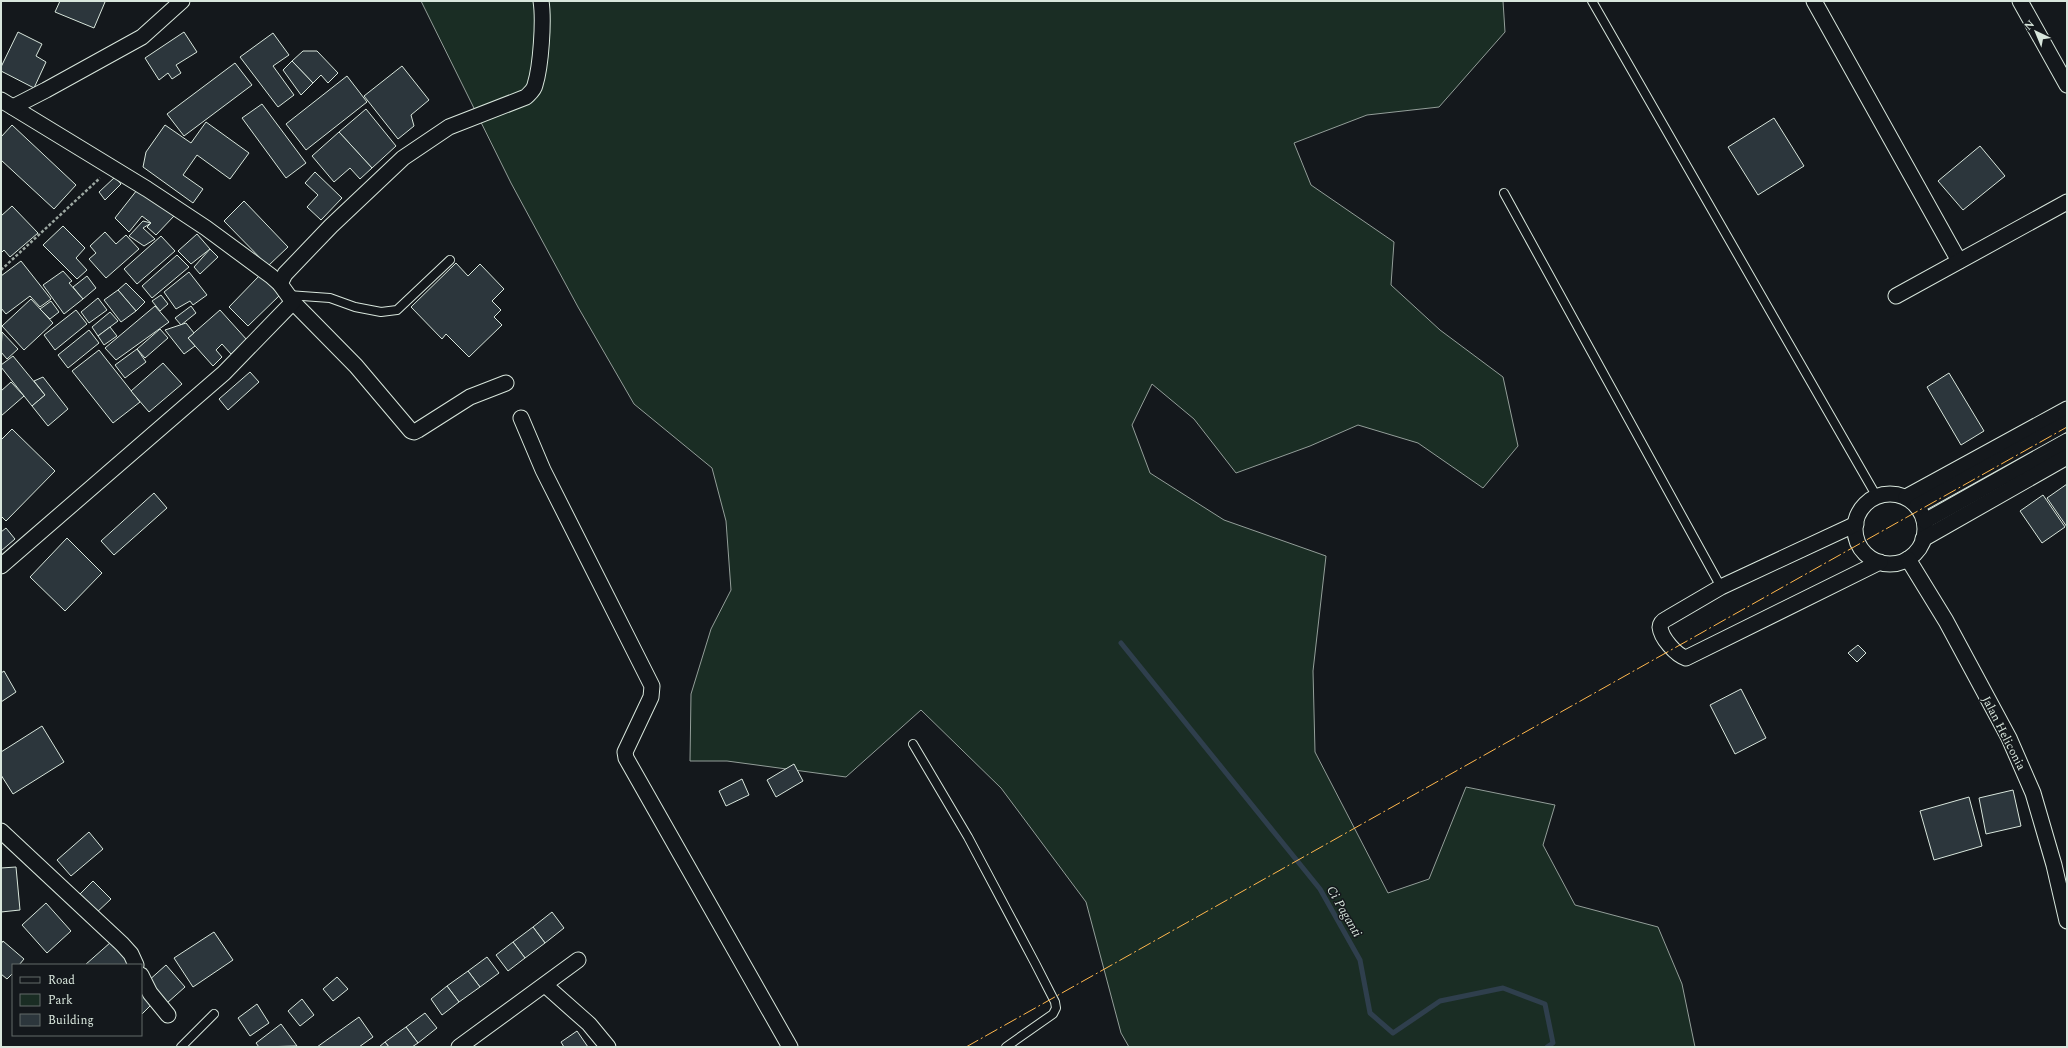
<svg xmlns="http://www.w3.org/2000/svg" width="2068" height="1048" font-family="Spectral,serif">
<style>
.green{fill:#1a2d24;stroke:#939e99}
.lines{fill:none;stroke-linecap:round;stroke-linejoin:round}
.stream{stroke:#2f3f4d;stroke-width:5}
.building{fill:#2c363c;stroke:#d8e6dc}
.lane-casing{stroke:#d8e6dc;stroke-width:10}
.street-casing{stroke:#d8e6dc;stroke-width:17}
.path{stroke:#9da8a2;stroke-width:2.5;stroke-dasharray:3 2;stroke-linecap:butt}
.lane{stroke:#14181c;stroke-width:8}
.street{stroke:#14181c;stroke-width:15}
.power{stroke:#ffb74d;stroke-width:1;stroke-dasharray:14 3 2 3;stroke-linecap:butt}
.labels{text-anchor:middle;stroke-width:3;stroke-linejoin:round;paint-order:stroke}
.street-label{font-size:12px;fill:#d8e6dc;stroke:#14181c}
.water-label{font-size:13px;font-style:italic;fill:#d8e6dc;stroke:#14181c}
</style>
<rect width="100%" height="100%" fill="#14181c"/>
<!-- green -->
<path class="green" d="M421,1H1503L1505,32L1439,107L1367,115L1294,143L1311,185L1394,242L1391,285L1440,330L1503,377L1518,446L1483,488L1418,443L1358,425L1310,446L1236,473L1194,419L1152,384L1132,425L1150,473L1224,520L1326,556L1313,671L1315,752L1388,893L1429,879L1466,787L1555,805L1543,845L1575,905L1658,927L1682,984L1695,1047H1129L1121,1033L1086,902L1001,788L921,710L846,777L727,761H690L691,694L711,629L731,590L726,521L712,468L634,404L578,307L511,183Z"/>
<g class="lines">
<!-- stream -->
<path class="stream" d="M1121,643L1320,889L1360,960L1370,1013L1393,1033L1440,1001L1503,988L1545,1004L1553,1043L1547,1047"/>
</g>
<!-- building -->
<g class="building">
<path d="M60,1H103L105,2L94,28L55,12Z"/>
<path d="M18,32L42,44L36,56L46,62L34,88L1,71V67Z"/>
<path d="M184,32L197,52L176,65L181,73L172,79L168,73L159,80L145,58Z"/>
<path d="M273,33L289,55L273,66L294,95L278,107L240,57Z"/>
<path d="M303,51H317L338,73L328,83L321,75L313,83L292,61Z"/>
<path d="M292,61L313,83L301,95L283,70Z"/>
<path d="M235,63L252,85L184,136L167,114Z"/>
<path d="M402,66L429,100L411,115L414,126L398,139L364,96Z"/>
<path d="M347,76L367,102L306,150L286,124Z"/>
<path d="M262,104L306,163L286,178L242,118Z"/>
<path d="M366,109L396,146L372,168L339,132Z"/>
<path d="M1774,118L1804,166L1758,195L1728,147Z"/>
<path d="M206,122L249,153L230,179L197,155L183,175L203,189L193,203L143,167L146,152L165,125L191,143Z"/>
<path d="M12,125L76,185L54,209L1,160V137Z"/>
<path d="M339,132L372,168L360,179L350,168L334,182L312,156Z"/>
<path d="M1980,146L2005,176L1963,210L1938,181Z"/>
<path d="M315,172L342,198L321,220L307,207L318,195L305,183Z"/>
<path d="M115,177L121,184L105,200L99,192Z"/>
<path d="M137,190L174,216L156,235L147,227L151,223L142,216L129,232L115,218Z"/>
<path d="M244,201L288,247L268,266L224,221Z"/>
<path d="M12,206L38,233L10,257L4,250L1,253V216Z"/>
<path d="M143,221L151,223L143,228L155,239L144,246L129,236Z"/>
<path d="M63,226L85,248L76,258L87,270L77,279L43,245Z"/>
<path d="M105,232L116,244L126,235L139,249L106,278L89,259L96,253L90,246Z"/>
<path d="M197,234L210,249L191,264L178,251Z"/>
<path d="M161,236L175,251L137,284L124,269Z"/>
<path d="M210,249L218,257L200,274L194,267Z"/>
<path d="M177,255L189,267L152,298L142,286Z"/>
<path d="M21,261L51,299L40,307L30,296L6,314L1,308V276Z"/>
<path d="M456,263L468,276L480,264L504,289L492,301L501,310L494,317L502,325L469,357L446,334L442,339L411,307Z"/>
<path d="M63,271L72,281L69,283L83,299L64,314L43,285Z"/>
<path d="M189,272L207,295L193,305L190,301L176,309L164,292Z"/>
<path d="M260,275L280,295L248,326L229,307Z"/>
<path d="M87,276L96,288L83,299L73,287Z"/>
<path d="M126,283L145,302L136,311L118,290Z"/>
<path d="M118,290L136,311L121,322L104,300Z"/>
<path d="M161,295L168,304L160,311L152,301Z"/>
<path d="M98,298L107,310L89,323L81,312Z"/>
<path d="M31,299L53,323L24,350L2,326Z"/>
<path d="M51,301L59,312L50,319L40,309Z"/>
<path d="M155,306L169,322L116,360L105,348Z"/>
<path d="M191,306L196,313L181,325L175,318Z"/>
<path d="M76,310L87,324L55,350L44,335Z"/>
<path d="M220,310L247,340L231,354L222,344L216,350L222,357L213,366L188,338Z"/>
<path d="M110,312L118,321L98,336L92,327Z"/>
<path d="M186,323L194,333L188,338L195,346L184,354L165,330Z"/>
<path d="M110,327L117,336L104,345L98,336Z"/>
<path d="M160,329L168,338L145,358L137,349Z"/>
<path d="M89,330L99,343L68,368L58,355Z"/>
<path d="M2,332L18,349L7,359L1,352Z"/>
<path d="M137,349L146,362L125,378L115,365Z"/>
<path d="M99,350L140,402L113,423L72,371Z"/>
<path d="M13,356L45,395L32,406L1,367V365Z"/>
<path d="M163,363L182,384L149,412L131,391Z"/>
<path d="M250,372L259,382L228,410L219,399Z"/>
<path d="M1949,373L1984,431L1961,445L1927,387Z"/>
<path d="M43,377L68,409L48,426L32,406L45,395L34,381Z"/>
<path d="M11,382L24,396L1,416V391Z"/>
<path d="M12,429L55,471L6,521L1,516V440Z"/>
<path d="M2067,484V527L2047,498Z"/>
<path d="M154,493L167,508L114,555L101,541Z"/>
<path d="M2043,495L2065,527L2042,543L2020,511Z"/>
<path d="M6,528L15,539L1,551V532Z"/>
<path d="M67,538L102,573L65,611L30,577Z"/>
<path d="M1858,645L1866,653L1857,662L1848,653Z"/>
<path d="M4,671L16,692L1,702V673Z"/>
<path d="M1741,689L1766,738L1735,754L1710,705Z"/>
<path d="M42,726L64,762L13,794L1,775V752Z"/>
<path d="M794,764L803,781L776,797L767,780Z"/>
<path d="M742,779L749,795L726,806L719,791Z"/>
<path d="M2013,790L2021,826L1986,834L1979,798Z"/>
<path d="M1969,797L1982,846L1934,860L1920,811Z"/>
<path d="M89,832L103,849L71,876L57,860Z"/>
<path d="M16,867L20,910L1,912V868Z"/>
<path d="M93,881L111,899L94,915L77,897Z"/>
<path d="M46,903L71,931L47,953L22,925Z"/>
<path d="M552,912L564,928L545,943L533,927Z"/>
<path d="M533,927L545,943L525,958L513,942Z"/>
<path d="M214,932L233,960L193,987L174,958Z"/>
<path d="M3,941L24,959L19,965H13V973L7,979L1,974V944Z"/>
<path d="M111,942L131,965H85Z"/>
<path d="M513,942L525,958L508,971L496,955Z"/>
<path d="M487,957L499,973L480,987L468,971Z"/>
<path d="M166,965L185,987L167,1003L147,982Z"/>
<path d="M468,971L480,987L459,1002L447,986Z"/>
<path d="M337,977L348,989L333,1001L323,989Z"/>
<path d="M447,986L459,1002L442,1015L431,999Z"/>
<path d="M141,991L153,1003L141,1015Z"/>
<path d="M302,999L314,1015L300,1026L288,1011Z"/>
<path d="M257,1004L269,1023L250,1036L238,1018Z"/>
<path d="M425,1013L437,1028L418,1043L406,1027Z"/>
<path d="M359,1017L373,1037L359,1047H317Z"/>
<path d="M281,1024L297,1046L259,1047L256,1043Z"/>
<path d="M406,1027L418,1043L412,1047H389L385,1042Z"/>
<path d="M577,1031L588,1047H564L561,1042Z"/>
<path d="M385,1042L389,1047H379Z"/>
</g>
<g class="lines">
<defs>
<g id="lane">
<path d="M1592,1L1877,497"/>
<path d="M1504,193L1721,587"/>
<path d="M288,295L330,298L355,307L381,312L397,310L450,260"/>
<path d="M913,744L968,837L1035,963L1055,1002L1056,1008L1053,1014L1006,1047"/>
<path d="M181,1047L214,1014"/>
</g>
<g id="street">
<path d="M1814,1L1959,261"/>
<path d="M2020,1L2067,85"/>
<path d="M1,100L147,189L206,228L271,276L280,284L293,302L356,366L411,431L414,432L418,430L470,397L506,383"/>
<path d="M13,107L46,90L142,37L182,1"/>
<path d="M280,284L285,274L331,226L403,158L449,127L526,97C530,93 534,90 535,85C541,66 544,20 541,1"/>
<path d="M1896,296L2067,202"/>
<path d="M521,418L543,470L652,686L651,697L625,752L626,758L790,1047"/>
<circle cx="1890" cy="529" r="35"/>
<path d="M1906,497L2067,409"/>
<path d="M1917,506L2067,423"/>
<path d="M1925,521L2067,441"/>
<path d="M1856,524L1721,587L1668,618C1664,620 1660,623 1660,627C1661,638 1676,655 1686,658L1880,562"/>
<path d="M1923,539L2067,457"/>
<path d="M1908,559L1946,621L2009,738L2033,793L2054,865L2067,921"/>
<path d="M1,566L224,373L293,302"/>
<path d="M1,831L122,944L131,954L136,965"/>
<path d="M141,975L150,993L168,1015"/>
<path d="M545,985L589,1024L608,1047"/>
<path d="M459,1047L578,960"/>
</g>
</defs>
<!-- lane casing -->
<use href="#lane" class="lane-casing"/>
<!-- street casing -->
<use href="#street" class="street-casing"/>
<!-- path -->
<path class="path" d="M1,270L100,178"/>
<!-- lane -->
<use href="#lane" class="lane"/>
<!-- street -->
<use href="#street" class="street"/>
<!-- power -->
<path class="power" d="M966,1047L2067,427"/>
</g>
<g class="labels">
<!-- street labels -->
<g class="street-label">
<text transform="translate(2004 733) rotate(63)" y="4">Jalan Heliconia</text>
</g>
<!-- water labels -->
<g class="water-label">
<text transform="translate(1345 911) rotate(60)" y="5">Ci Paganti</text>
</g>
</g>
<!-- border -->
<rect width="2068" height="1048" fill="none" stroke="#d8e6dc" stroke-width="4"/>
<!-- legend -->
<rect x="12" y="964" width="130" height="72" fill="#14181c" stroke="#626a69"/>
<rect x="20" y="977" width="20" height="6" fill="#14181c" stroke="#626a69"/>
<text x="48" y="984" font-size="12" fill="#d8e6dc">Road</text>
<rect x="20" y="994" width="20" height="12" fill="#1a2d24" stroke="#626a69"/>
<text x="48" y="1004" font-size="12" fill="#d8e6dc">Park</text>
<rect x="20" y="1014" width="20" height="12" fill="#2c363c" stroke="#626a69"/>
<text x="48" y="1024" font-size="12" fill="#d8e6dc">Building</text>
<!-- north arrow -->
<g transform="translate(2036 32) rotate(316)" stroke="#14181c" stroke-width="3" paint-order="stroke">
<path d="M0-3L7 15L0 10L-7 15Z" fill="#d8e6dc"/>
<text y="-6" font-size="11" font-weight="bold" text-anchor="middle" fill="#d8e6dc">N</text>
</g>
</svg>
